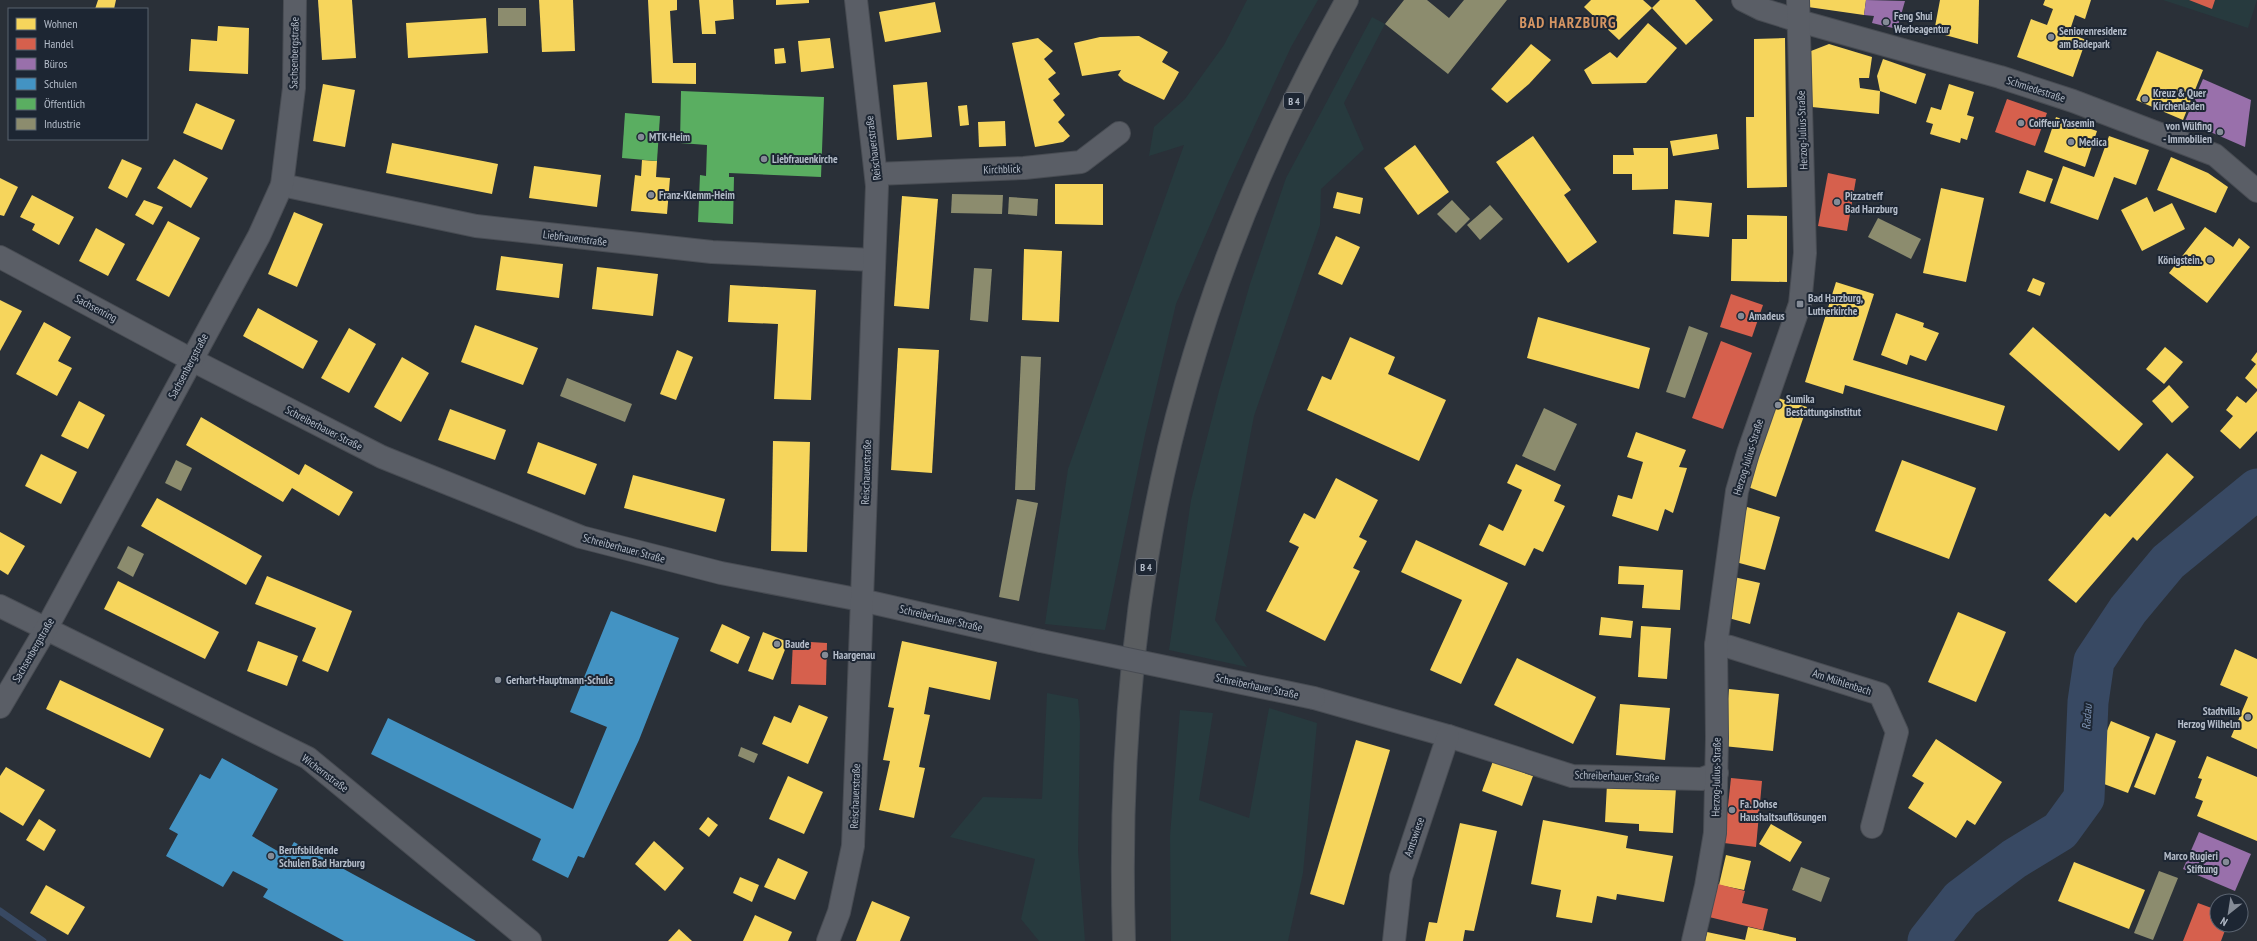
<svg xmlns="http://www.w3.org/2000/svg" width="2257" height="941" font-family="'PT Sans Narrow',sans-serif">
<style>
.green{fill:#273a3e}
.homes{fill:#f6d55c}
.shops{fill:#d6604d}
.offices{fill:#9970ab}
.schools{fill:#4393c3}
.public{fill:#5aae61}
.industry{fill:#8c8c6e}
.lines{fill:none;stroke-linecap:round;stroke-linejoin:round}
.stream{stroke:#384963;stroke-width:7}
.river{stroke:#384963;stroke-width:41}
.minor-casing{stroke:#484c53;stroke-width:24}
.highway-casing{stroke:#474c53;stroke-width:24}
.minor{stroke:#5a5e66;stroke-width:22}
.highway{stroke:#5a5d60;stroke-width:22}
.minor-bridge-casing{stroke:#484c53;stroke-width:24;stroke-linecap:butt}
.minor-bridge{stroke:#5a5e66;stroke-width:22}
.poi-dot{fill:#848b96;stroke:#1d2633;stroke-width:1.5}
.labels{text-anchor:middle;stroke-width:4;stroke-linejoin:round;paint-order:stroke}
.shield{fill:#1d2633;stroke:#878f9c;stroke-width:1}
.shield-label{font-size:10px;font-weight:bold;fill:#b4bcc9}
.poi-label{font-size:11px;font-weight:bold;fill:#b4bcc9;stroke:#1d2633;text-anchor:start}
.street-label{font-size:11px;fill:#b4bcc9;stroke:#1d2633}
.water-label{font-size:12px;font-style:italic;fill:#7c92b1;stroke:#1d2633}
.district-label{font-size:15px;font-weight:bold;letter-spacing:1px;fill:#d59563;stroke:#1d2633}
</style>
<rect width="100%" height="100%" fill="#2a3038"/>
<!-- green -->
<g class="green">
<path d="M1247,0H1318L1291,47L1228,183L1176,304L1145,435L1105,630L1045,624L1068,469L1184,145L1149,156L1154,127L1185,99L1224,45Z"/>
<path d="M2163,0H2257L2248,28Z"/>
<path d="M1372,17L1385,24L1344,103L1364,149L1321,189L1320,225L1254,416L1215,620L1247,667L1169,650L1191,500L1219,391L1250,284L1286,178Z"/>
<path d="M1047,693L1078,699L1080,723L1078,851L1085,941H1039L1021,919L1035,859L950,837L983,797L1042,799Z"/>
<path d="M1269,708L1317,723L1303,873L1288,941H1171L1170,836L1180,710L1213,713L1199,800L1249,818Z"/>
</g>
<!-- homes -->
<g class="homes">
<path d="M98,0H116L114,9H95Z"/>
<path d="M318,0H352L356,58L322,60Z"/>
<path d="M539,0H573L575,51L542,52Z"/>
<path d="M648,0H677V10L670,11L673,63H696V84L652,83Z"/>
<path d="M699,0H733L734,19L715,21L716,34H702Z"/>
<path d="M776,0H809V3L776,5Z"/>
<path d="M1591,0H1643L1652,8L1619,40L1584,7Z"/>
<path d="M1660,0H1695L1713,20L1686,45L1652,8Z"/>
<path d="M1809,0H1866L1864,15L1808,7Z"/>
<path d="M1940,0H1979L1978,44L1934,32Z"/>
<path d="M2045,0H2091L2085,19L2075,15L2069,33L2086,40L2073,77L2017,57L2031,19L2047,25L2053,9L2043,5Z"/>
<path d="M935,2L941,32L885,42L879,12Z"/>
<path d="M486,18L488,53L408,58L406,23Z"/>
<path d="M1648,23L1677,48L1646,83L1592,84L1584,70L1610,52L1617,58Z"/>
<path d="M218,26L249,28L248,74L189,71L191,39L217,41Z"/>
<path d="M1139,36L1168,52L1162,62L1179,72L1164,100L1124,81L1118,75L1121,70L1082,76L1074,43L1100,37Z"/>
<path d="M830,38L834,68L801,72L798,41Z"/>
<path d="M1038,38L1053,51L1044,59L1056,73L1048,79L1060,94L1053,100L1065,115L1058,122L1070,136L1063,142L1035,147L1012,43Z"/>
<path d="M1785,38L1787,187L1747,188L1746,117H1754V39Z"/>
<path d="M1531,44L1551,60L1529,84L1507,103L1491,89Z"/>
<path d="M1829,44L1872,57L1869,78H1859L1860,88L1880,91L1879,114L1812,107L1811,51Z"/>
<path d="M784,48L786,63L775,64L774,49Z"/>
<path d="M2157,51L2203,70L2183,120L2136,100Z"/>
<path d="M1883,59L1926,74L1916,104L1880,91L1877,76Z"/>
<path d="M927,82L932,137L897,140L893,85Z"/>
<path d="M323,84L355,90L345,147L313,141Z"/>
<path d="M1949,84L1974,92L1967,115L1974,117L1967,140L1961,138L1960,143L1930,134L1933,124L1926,122L1931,107L1941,110Z"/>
<path d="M196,103L235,120L222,150L183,133Z"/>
<path d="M967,105L969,125L960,126L958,106Z"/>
<path d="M2056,117L2097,131L2085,167L2044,152Z"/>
<path d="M1005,121L1006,146L979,147L978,122Z"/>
<path d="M1717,134L1719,149L1673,156L1670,141Z"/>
<path d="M1533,136L1571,190L1564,195L1597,242L1568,263L1496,162Z"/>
<path d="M2109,136L2149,150L2136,185L2114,177L2098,220L2050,203L2063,166L2094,177Z"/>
<path d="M392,143L498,164L492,194L386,173Z"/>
<path d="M1415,145L1449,192L1418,215L1384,168Z"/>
<path d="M1633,148H1668V189L1632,190V174H1613V155H1634Z"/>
<path d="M2171,157L2208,173L2228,187L2216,213L2157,190Z"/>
<path d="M122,159L142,168L127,198L108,188Z"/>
<path d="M174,159L208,178L191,208L157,188Z"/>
<path d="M642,160L657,161L656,177L670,178L667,214L631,211L635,175L641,176Z"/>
<path d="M534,166L601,175L597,207L529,198Z"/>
<path d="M2027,170L2053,179L2045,202L2019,193Z"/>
<path d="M0,178L18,187L4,216L0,215Z"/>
<path d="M1055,184H1103V225L1055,224Z"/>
<path d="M1941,188L1984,198L1966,282L1923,273Z"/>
<path d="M1337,192L1363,198L1360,214L1333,208Z"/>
<path d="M32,195L74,217L59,245L32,230L35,224L20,217Z"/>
<path d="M902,196L938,199L929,309L894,306Z"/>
<path d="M2147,197L2154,212L2172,203L2185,229L2142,251L2121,210Z"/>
<path d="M144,200L163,207L153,225L135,215Z"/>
<path d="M1675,200L1712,203L1709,237L1673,234Z"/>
<path d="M294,212L323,224L297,287L268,274Z"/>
<path d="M1747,215L1787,216V282L1731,281L1732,239H1747Z"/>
<path d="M168,221L200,238L169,297L136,280Z"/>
<path d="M2205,227L2233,247L2239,238L2250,247L2207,303L2169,273Z"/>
<path d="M96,228L125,244L108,276L79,261Z"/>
<path d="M1336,236L1360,247L1342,285L1318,274Z"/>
<path d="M1024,249L1062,251L1059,322L1022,320Z"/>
<path d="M501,256L563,264L559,298L496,290Z"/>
<path d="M597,267L658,274L653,316L592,309Z"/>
<path d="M2033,278L2045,283L2040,296L2027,291Z"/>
<path d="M1836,282L1874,294L1853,360L2005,406L1997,431L1845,385L1843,394L1805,382Z"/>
<path d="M730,285L816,290L811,400L774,399L778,324L728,322Z"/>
<path d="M0,300L22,311L0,351Z"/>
<path d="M258,308L318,341L303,369L243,336Z"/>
<path d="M1896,313L1924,323L1923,327L1939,333L1926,361L1910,355L1907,365L1881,355Z"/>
<path d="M1538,317L1650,348L1639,389L1527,358Z"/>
<path d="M44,322L71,337L58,361L72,368L57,396L16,374Z"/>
<path d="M475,325L538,348L523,385L461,362Z"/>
<path d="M2033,327L2143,424L2119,451L2009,354Z"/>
<path d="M349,328L376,344L349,393L321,378Z"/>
<path d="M1350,337L1395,357L1388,374L1446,400L1419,461L1307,410L1322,376L1331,380Z"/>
<path d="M2165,347L2183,362L2164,384L2146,369Z"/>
<path d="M898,348L939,350L932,473L891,470Z"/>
<path d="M677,350L693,357L676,400L660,394Z"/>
<path d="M2257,352V389L2245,378L2256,364L2251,360Z"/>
<path d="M402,357L429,373L401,422L374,407Z"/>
<path d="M2169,385L2189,407L2172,423L2152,401Z"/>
<path d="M2257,391V431L2240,449L2220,431L2233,416L2226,410L2237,396L2246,403Z"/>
<path d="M1775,397L1807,407L1776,497L1745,486Z"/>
<path d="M79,401L105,415L88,449L61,436Z"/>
<path d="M450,409L506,430L495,460L438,440Z"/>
<path d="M201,417L299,475L305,464L353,492L339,516L292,488L283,502L186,445Z"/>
<path d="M1636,432L1686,450L1679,467L1687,468L1673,513L1665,509L1658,531L1612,516L1618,495L1632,499L1643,462L1627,457Z"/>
<path d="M773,441L810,442L807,552L771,551Z"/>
<path d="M538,442L597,464L585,495L527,473Z"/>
<path d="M2167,453L2194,477L2137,541L2133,537L2076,603L2048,580L2105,513L2110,517Z"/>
<path d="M41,454L77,472L61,504L25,486Z"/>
<path d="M1902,460L1976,488L1949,559L1875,531Z"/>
<path d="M1516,464L1561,485L1554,501L1565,506L1543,552L1534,548L1525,566L1479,545L1489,524L1503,531L1522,490L1507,483Z"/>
<path d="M633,475L725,499L716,532L624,508Z"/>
<path d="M1336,478L1378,500L1359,537L1367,541L1353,568L1360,571L1325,641L1266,611L1299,547L1289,542L1304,513L1315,519Z"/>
<path d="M157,498L262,556L246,585L141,526Z"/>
<path d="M1747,507L1780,517L1765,570L1732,561Z"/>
<path d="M0,532L25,546L8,575L0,570Z"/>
<path d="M1416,540L1508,583L1461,684L1430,670L1462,600L1401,572Z"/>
<path d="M1619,566L1683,570L1680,610L1642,608L1644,585L1618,584Z"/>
<path d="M267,576L352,611L328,672L302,661L316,628L255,604Z"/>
<path d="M1734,577L1760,583L1750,624L1725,617Z"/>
<path d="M118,581L219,632L205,659L104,609Z"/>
<path d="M1958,612L2006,632L1976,702L1928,682Z"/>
<path d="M1601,617L1633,621L1631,638L1599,635Z"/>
<path d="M722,624L750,637L738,664L710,651Z"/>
<path d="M1641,626L1671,628L1667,679L1638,677Z"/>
<path d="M763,632L788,642L773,680L748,671Z"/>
<path d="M258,641L298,656L287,686L247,671Z"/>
<path d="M902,641L997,662L990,700L929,687L924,714L930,715L919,767L925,768L914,818L879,810L890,761L883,760L894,708L888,707Z"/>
<path d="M2235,649L2257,659V749L2231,737L2248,697L2220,685Z"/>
<path d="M1517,658L1596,697L1573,744L1494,705Z"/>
<path d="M60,680L164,729L150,758L46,709Z"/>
<path d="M1729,689L1779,694L1773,751L1723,746Z"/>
<path d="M1620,704L1670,708L1665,760L1616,755Z"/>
<path d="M799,705L828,717L808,764L762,744L774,716L791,723Z"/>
<path d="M2111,721L2150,737L2128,793L2096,781L2099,750Z"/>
<path d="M2156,733L2176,741L2155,795L2134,787Z"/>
<path d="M1936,739L2002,782L1975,825L1967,820L1956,838L1908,808L1924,783L1912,776Z"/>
<path d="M1356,740L1390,750L1344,905L1310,894Z"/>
<path d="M2207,756L2257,777V841L2197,816L2203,801L2195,798L2202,779L2198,778Z"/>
<path d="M1493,761L1533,776L1522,806L1482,791Z"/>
<path d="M6,767L45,790L23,826L0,812V776Z"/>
<path d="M788,776L823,792L804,834L769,819Z"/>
<path d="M1607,784L1676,788L1673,833L1639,831V824L1605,822Z"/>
<path d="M708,817L718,825L709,837L699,829Z"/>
<path d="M39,819L56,830L44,851L26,840Z"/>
<path d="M1543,820L1628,836L1626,848L1673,856L1664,902L1617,894L1616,900L1597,896L1592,923L1556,917L1561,890L1531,884Z"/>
<path d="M1460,823L1497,831L1474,931L1465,930L1463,941H1425L1429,922L1437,923Z"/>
<path d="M1771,824L1802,842L1790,862L1759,844Z"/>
<path d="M654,841L684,868L665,891L635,864Z"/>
<path d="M1726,855L1751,861L1744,890L1719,885Z"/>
<path d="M778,858L808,872L795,900L764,887Z"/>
<path d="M2074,862L2145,890L2129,929L2058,901Z"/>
<path d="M740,877L759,885L752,902L733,893Z"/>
<path d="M46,885L85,907L68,935L30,913Z"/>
<path d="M872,901L910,917L900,941H856Z"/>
<path d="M755,915L792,932L788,941H743Z"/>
<path d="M1748,927L1796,938V941H1705L1707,932L1745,940Z"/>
<path d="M679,929L692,941H668Z"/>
</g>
<!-- shops -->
<g class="shops">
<path d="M2189,0H2215L2212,9Z"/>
<path d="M2007,99L2047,113L2035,146L1995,132Z"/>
<path d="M1828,173L1856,179L1847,231L1818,226Z"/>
<path d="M1731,294L1763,305L1752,337L1720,327Z"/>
<path d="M1721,341L1752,353L1723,429L1692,418Z"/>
<path d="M793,641L827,643L826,685L791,684Z"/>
<path d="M1731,778L1762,781L1756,847L1724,843Z"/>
<path d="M1718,884L1745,891L1742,903L1768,909L1763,930L1709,917Z"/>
<path d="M2198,903L2217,910V925H2227L2221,941H2183Z"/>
</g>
<!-- offices -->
<g class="offices">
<path d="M1866,0L1905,1L1897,29L1872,23L1874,16L1864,15Z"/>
<path d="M2203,79L2251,100L2245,147L2185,121Z"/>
<path d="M2199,832L2251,854L2235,891L2183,869Z"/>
</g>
<!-- schools -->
<g class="schools">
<path d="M611,611L679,638L639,740L584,858L578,856L568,878L532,860L541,839L371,754L388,718L573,809L607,727L570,712Z"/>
<path d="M222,758L278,789L252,836L286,856L294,842L476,941H344L263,897L268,889L233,871L223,887L166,856L178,834L169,829L200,774L210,779Z"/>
</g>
<!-- public -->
<g class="public">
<path d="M681,91L824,97L821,177L729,173V177H734L733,224L698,222L700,175L706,176L707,145L680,143Z"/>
<path d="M625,113L660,116L657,161L622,158Z"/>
</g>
<!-- industry -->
<g class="industry">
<path d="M1404,0H1427L1449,18L1464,0H1507L1448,74L1385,24Z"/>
<rect x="498" y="8" width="28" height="18"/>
<path d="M952,194L1003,195L1002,214L951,213Z"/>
<path d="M1009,197L1038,199L1037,216L1008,214Z"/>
<path d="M1452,200L1470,219L1456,233L1437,214Z"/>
<path d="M1490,205L1503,219L1480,240L1467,225Z"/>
<path d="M1878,218L1921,239L1911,259L1868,237Z"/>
<path d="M974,268L992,269L988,322L970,320Z"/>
<path d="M1689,326L1708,333L1685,398L1666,392Z"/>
<path d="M1021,356L1041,357L1035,490H1015Z"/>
<path d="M567,378L632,404L625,422L560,396Z"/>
<path d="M1544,408L1577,424L1555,471L1522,456Z"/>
<path d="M176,460L192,468L181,491L165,483Z"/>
<path d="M1017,499L1038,503L1019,601L999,597Z"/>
<path d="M128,546L144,554L133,577L117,568Z"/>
<path d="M741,747L758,754L754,763L738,756Z"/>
<path d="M1801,867L1830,878L1821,902L1792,890Z"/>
<path d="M2159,871L2178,878L2153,940L2134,933Z"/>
</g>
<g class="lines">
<!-- stream -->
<path class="stream" d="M0,911L43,941"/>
<!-- river -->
<path class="river" d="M1928,941L1961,899L2014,859L2060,831L2084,798L2088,702L2094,661L2128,610L2168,562L2257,489"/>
<defs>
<g id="minor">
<path d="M1743,0L1761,9L1799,21L2000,77L2073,101L2215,155L2257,191"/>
<path d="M876,174L1024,168L1081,162L1119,133"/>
<path d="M282,185L476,226L712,252L873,260"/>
<path d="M0,257L192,360L382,457L581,537L721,573L861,600L1041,641"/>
<path d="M0,606L308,758L530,941"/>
<path d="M1716,645L1730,647L1880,694L1897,732L1872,827"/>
<path d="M1314,698L1448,736L1572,776L1702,779L1717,773"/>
<path d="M0,707L46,629L259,236L282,185L294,88L295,0"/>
<path d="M828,941L839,912L853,846L877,186L856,0"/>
<path d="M1394,941L1401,877L1448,736"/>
<path d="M1693,941L1706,886L1715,833L1717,738L1716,645L1737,491L1748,453L1800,304L1805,253L1798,0"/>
</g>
<path id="highway" d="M1124,941C1120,813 1126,685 1147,558C1179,362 1250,173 1347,0"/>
</defs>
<!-- minor casing -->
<use href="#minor" class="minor-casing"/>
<!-- highway casing -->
<use href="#highway" class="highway-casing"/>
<!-- minor -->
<use href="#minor" class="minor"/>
<!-- highway -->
<use href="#highway" class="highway"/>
<defs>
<path id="minor-bridge" d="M1041,641L1314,698"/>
</defs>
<!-- minor-bridge casing -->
<use href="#minor-bridge" class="minor-bridge-casing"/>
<!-- minor-bridge -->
<use href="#minor-bridge" class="minor-bridge"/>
</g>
<!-- markers -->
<g class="poi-dot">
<circle cx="1886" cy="22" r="4"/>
<circle cx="2051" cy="37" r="4"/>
<circle cx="2145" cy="99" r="4"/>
<circle cx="2021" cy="123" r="4"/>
<circle cx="2220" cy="132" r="4"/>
<circle cx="641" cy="137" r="4"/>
<circle cx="2071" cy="142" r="4"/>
<circle cx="764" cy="159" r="4"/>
<circle cx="651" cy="195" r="4"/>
<circle cx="1837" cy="202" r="4"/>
<circle cx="2210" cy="260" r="4"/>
<rect x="1796" y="300" width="8" height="8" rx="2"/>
<circle cx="1741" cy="316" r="4"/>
<circle cx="1778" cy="405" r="4"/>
<circle cx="777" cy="644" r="4"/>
<circle cx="825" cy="655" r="4"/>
<circle cx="498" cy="680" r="4"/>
<circle cx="2248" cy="717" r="4"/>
<circle cx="1732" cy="810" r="4"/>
<circle cx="271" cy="856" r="4"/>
<circle cx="2226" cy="862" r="4"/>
</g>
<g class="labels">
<!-- shield labels -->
<g class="shield">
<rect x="1284" y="93" width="20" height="16" rx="3"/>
<rect x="1136" y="559" width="20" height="16" rx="3"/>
</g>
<g class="shield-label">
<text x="1294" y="105">B 4</text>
<text x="1146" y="571">B 4</text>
</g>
<!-- poi labels -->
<g class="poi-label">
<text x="1894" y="20">Feng Shui<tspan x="1894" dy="13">Werbeagentur</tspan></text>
<text x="2059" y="35">Seniorenresidenz<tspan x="2059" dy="13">am Badepark</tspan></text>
<text x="2153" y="97">Kreuz &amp; Quer<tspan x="2153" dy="13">Kirchenladen</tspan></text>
<text x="2029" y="127">Coiffeur Yasemin</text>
<text x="2212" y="130" text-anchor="end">von Wülfing<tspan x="2212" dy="13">- Immobilien</tspan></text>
<text x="649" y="141">MTK-Heim</text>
<text x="2079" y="146">Medica</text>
<text x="772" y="163">Liebfrauenkirche</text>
<text x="659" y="199">Franz-Klemm-Heim</text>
<text x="1845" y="200">Pizzatreff<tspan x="1845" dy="13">Bad Harzburg</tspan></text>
<text x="2202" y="264" text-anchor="end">Königstein.</text>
<text x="1808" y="302">Bad Harzburg,<tspan x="1808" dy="13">Lutherkirche</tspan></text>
<text x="1749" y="320">Amadeus</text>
<text x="1786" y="403">Sumika<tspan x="1786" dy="13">Bestattungsinstitut</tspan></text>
<text x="785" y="648">Baude</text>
<text x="833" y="659">Haargenau</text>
<text x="506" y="684">Gerhart-Hauptmann-Schule</text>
<text x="2240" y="715" text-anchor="end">Stadtvilla<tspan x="2240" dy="13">Herzog Wilhelm</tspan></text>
<text x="1740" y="808">Fa. Dohse<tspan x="1740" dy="13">Haushaltsauflösungen</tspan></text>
<text x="279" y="854">Berufsbildende<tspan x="279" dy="13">Schulen Bad Harzburg</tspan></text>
<text x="2218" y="860" text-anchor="end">Marco Rugieri<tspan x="2218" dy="13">Stiftung</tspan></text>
</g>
<!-- street labels -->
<g class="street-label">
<text transform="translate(294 53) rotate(-89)" y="4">Sachsenbergstraße</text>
<text transform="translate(2036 89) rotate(18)" y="4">Schmiedestraße</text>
<text transform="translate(1802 130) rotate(-92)" y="4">Herzog-Julius-Straße</text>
<text transform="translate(873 148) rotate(-97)" y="4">Reischauerstraße</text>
<text transform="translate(1002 169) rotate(-2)" y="4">Kirchblick</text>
<text transform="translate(575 238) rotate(7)" y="4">Liebfrauenstraße</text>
<text transform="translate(96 308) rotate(28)" y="4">Sachsenring</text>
<text transform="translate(188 366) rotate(-62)" y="4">Sachsenbergstraße</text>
<text transform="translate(324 428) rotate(27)" y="4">Schreiberhauer Straße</text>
<text transform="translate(1748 457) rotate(-73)" y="4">Herzog-Julius-Straße</text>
<text transform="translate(866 472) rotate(-88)" y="4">Reischauerstraße</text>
<text transform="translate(624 548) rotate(15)" y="4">Schreiberhauer Straße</text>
<text transform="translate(941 618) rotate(13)" y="4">Schreiberhauer Straße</text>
<text transform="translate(33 650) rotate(-60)" y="4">Sachsenbergstraße</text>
<text transform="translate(1842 682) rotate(18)" y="4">Am Mühlenbach</text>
<text transform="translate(1257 686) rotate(12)" y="4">Schreiberhauer Straße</text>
<text transform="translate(325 773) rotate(37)" y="4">Wichernstraße</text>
<text transform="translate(1617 776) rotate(2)" y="4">Schreiberhauer Straße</text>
<text transform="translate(1716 777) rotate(-89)" y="4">Herzog-Julius-Straße</text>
<text transform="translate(855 796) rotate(-88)" y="4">Reischauerstraße</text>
<text transform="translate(1414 837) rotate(-71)" y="4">Amtswiese</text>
</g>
<!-- water labels -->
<g class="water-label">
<text transform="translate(2087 717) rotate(-87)" y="4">Radau</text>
</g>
<!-- district labels -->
<g class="district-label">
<text x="1568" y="28">BAD HARZBURG</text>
</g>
</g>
<!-- legend -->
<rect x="8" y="8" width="140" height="132" fill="#1d2633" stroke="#59626f"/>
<rect x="16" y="18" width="20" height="12" fill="#f6d55c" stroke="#59626f"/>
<text x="44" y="28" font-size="12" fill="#b4bcc9">Wohnen</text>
<rect x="16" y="38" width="20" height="12" fill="#d6604d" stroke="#59626f"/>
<text x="44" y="48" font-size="12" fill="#b4bcc9">Handel</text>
<rect x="16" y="58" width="20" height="12" fill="#9970ab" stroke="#59626f"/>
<text x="44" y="68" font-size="12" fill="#b4bcc9">Büros</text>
<rect x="16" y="78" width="20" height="12" fill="#4393c3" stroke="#59626f"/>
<text x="44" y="88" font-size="12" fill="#b4bcc9">Schulen</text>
<rect x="16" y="98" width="20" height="12" fill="#5aae61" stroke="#59626f"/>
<text x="44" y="108" font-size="12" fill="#b4bcc9">Öffentlich</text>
<rect x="16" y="118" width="20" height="12" fill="#8c8c6e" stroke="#59626f"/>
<text x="44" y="128" font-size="12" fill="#b4bcc9">Industrie</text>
<!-- north arrow -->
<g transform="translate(2229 913) rotate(210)"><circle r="19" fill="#1d2633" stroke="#59626f"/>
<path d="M0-3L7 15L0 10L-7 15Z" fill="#848b96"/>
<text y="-6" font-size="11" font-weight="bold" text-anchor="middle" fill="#b4bcc9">N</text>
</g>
</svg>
